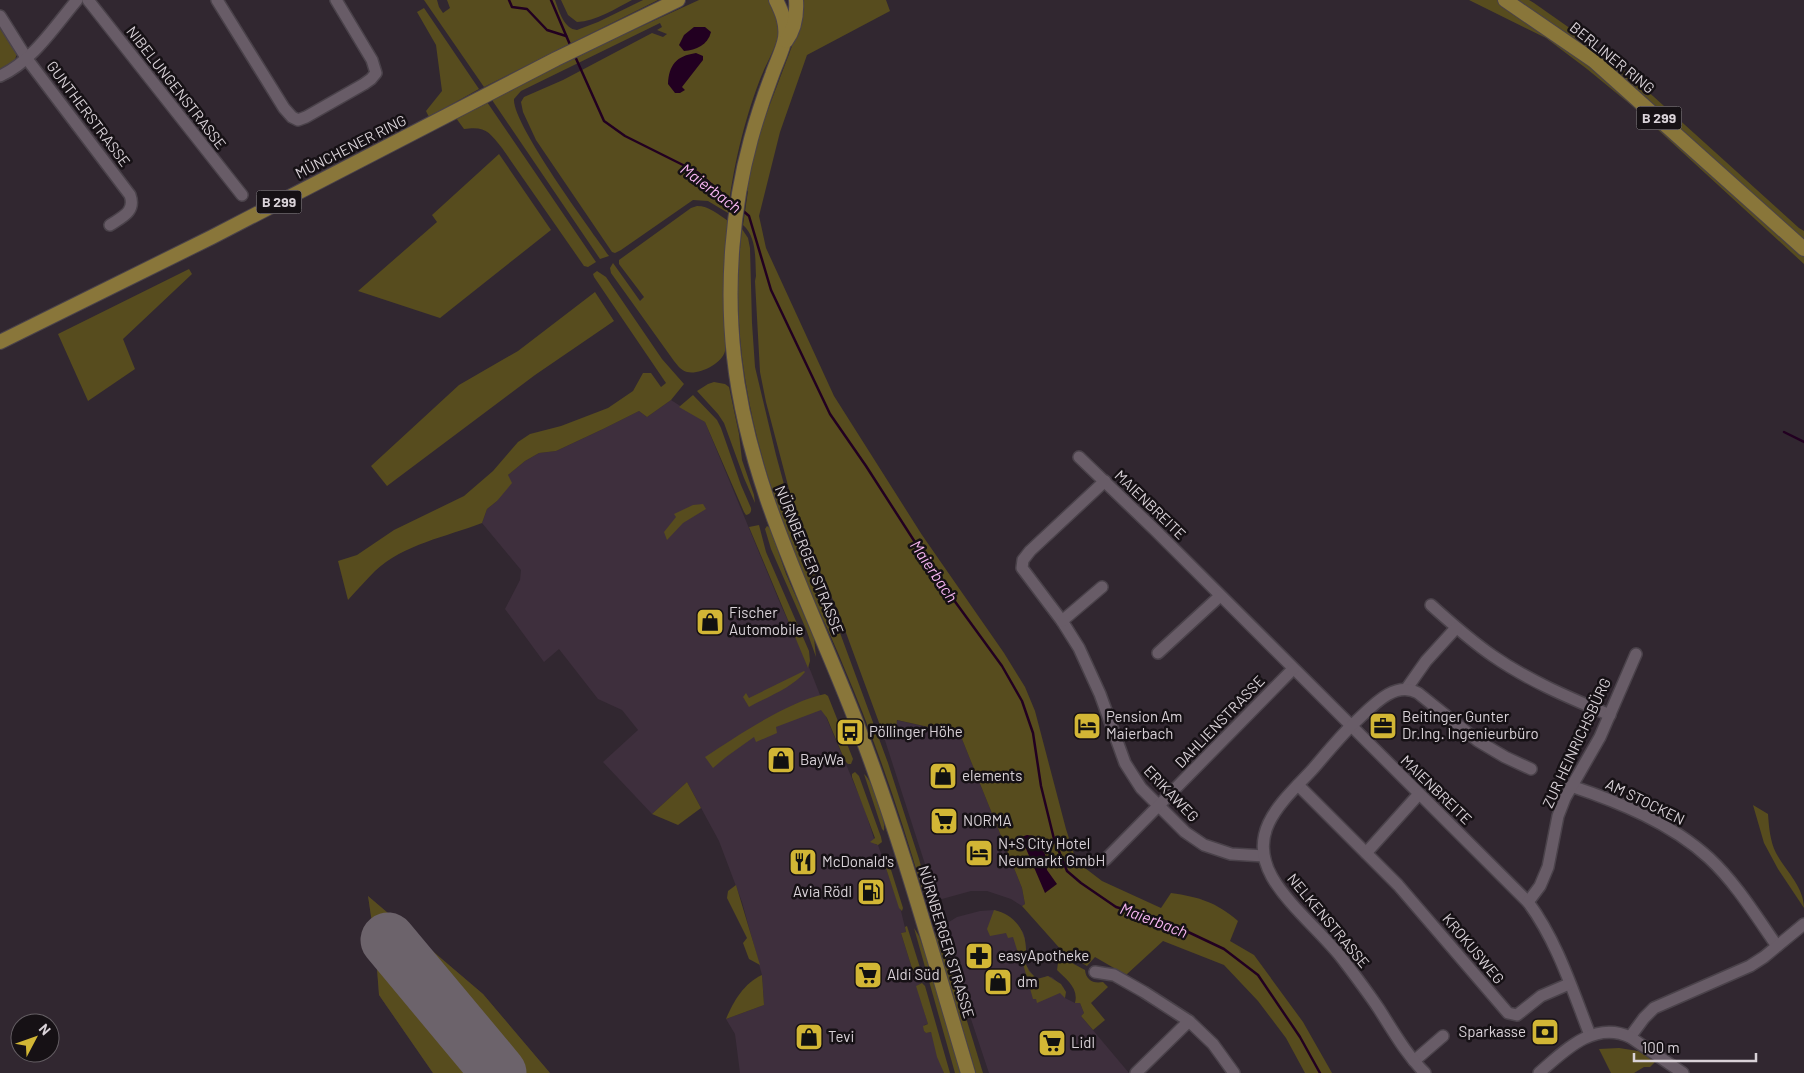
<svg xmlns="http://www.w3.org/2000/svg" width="1804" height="1073" font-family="Barlow,sans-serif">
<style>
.built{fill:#3e2f3d}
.green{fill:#574c1e}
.water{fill:#220021}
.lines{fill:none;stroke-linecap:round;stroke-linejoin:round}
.stream{stroke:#220021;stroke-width:2.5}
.runway{stroke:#6c636b;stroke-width:55}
.minor-casing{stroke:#4a424a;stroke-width:14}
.major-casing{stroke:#4a424a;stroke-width:16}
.minor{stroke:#685c67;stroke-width:11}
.major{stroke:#89763a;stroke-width:14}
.labels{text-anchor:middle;stroke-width:5;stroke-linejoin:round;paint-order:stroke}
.shield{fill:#161115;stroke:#9e989e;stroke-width:1}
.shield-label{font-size:14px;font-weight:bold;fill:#d9d2d8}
.street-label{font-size:15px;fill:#d9d2d8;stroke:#161115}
.poi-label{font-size:15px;fill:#d9d2d8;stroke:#161115;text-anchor:start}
.water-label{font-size:16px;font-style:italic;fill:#f7b5f1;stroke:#161115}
</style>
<rect width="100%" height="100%" fill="#312730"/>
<!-- built -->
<g class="built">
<path d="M671,400L705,422L780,603L811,672L820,695L824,712L864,807L876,845H878L901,911L906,932L901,933L916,981H920L921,983L917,986L928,1024L924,1025V1031L926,1033L931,1032L944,1073H740L735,1034L726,1019L764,1005L762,975L742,902L719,841L687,782L652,814L603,762L638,730L622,710L598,699L559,649L544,662L505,609L520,580L521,570L482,523L487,509L497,501L508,475L525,461L539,453L556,451L603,429L639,411L647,417Z"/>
<path d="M896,720L960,734L1022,888L1025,904L1022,906L1011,899L987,891H971L942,899L938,898L935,895L881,728H896Z"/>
<path d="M368,896L483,994L550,1073H433L379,995L375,943Z"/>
<path d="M994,910L1008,916L1023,932L1025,938L1026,965L1035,978L1039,980L1047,976L1052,977L1064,988L1065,998L1075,1003H1080L1084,1013L1081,1016L1129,1073H989L966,1004L944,927L949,922L957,917L980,911Z"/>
</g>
<!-- green -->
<g class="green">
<path d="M424,0H437L439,7L443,13L450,8L447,0H555C559,11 564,29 577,30L598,22L643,0H658L484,87Z"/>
<path d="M561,0H632C615,9 596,21 577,22L568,15Z"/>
<path d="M699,0H768C775,7 781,22 779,32C776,49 765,65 759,82C744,121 732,172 728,213L708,201L693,200L621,250L615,253L612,252L536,140L523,112L521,102L524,97L563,80L652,33L663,37L667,34L657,30L662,27L660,23L521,91L514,99C512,124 591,230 609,256L600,259L492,100L522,83L581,54Z"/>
<path d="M801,0H886L890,11L807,55L780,132L759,216L766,248L834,396L922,535L1004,653L1025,687L1035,711L1066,829L1074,854L1079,861L1085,868L1102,881L1161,908L1171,893C1199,897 1216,902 1238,921L1230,941L1254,955L1303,1022L1332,1073H1305L1286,1038L1258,1001L1224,965L1163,941L1126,975L1095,957L1087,966L1063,952L1022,906L1025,904L1022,888L960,734L897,720L896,728H881L838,611L801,530L791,497L766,402L760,372L755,281L756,276C755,259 757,237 743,225L748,191L745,189L755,146L764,120L800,25Z"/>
<path d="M1469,0H1497L1575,54L1804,254V264L1631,105L1587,69L1546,38Z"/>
<path d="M1517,0H1529L1534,3L1581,36L1633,78L1799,228L1804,231V240L1629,82L1577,40Z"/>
<path d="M424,8L479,89L429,117L426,111L442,91L436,45L417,12Z"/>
<path d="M0,25L17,54L14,62L0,70Z"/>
<path d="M487,102L596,262L588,267L584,266L502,148C489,132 486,126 464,129L456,118Z"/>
<path d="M499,154L551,230L440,318L358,291L437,222L432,215Z"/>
<path d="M697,206C709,206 718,214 728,221L725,351C722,364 699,375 687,372C681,370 678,366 674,361L611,273L610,268L613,263L640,301L644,297L619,264V260L691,208Z"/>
<path d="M742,229L748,238L750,248L752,323L755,367L776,455L799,539L836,622L888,763L919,859L927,888L926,894L922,889C900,813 874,737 843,665C832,637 818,610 806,582C767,488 737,388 738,286C738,267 740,248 742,229Z"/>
<path d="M189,269L192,274L123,339L135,369L88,401L58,334Z"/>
<path d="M597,271L606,277L662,359L684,384L671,400L647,417L639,411L603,429L556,451L539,453L525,461L508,475L512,483L497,501L487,509L482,523C446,537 404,544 375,571C366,580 357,590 348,600L338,561L357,555L394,530L464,496L493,471L518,442L530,434L561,426L608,408L633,391L643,373H651L661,387L666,383L594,277L593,274Z"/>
<path d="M595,292L614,321L535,375L387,486L371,466L459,385L518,351Z"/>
<path d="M714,382L725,384L729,387L739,434L742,460L754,495L755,503L744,478L724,423L718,414L697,391L708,384Z"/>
<path d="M693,395L717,420L721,428L741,485L751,508C752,512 749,515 746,515L744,512L705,422L679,407Z"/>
<path d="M703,504L706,509L683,523L667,540L664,532L676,517L674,514L693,505Z"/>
<path d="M759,525L766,552L809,651L810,661L808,668L749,527Z"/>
<path d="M767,526L770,528L786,574L814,638L816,657L806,629L771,549L765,529Z"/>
<path d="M804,671L805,672C792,688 767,697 749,707L743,697L746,693L749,698Z"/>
<path d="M825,694L828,696L853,759L851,764H848L845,761L827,718L821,710L776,727L777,733L756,742L754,737L726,757L713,768L705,757C737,736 789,701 825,694Z"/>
<path d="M855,772L859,776L881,837L882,842L878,845L870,842L875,838L852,777V774Z"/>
<path d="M864,774C873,781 886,820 884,831L882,829Z"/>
<path d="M687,782L701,808L678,825L652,814Z"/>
<path d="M1753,805L1768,814C1769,827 1770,841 1776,853C1785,870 1804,887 1804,908L1778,869L1764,843Z"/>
<path d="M885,857H887L903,908L902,911L899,908L885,865L884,862Z"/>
<path d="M736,885L760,965L749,959L743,943L747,938L727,898L728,891Z"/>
<path d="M368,896L483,994L550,1073H508L381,924L384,948L490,1073H433L379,995L375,943Z"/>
<path d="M994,910C1015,915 1027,931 1026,953H1018L1013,937L1008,938L1006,933L990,936L987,929Z"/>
<path d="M907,926L922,974V979L920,981H916L901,933L906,932L905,927Z"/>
<path d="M914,928L919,936L929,965L961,1073H955Z"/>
<path d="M937,930L940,933L983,1073H976L935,936Z"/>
<path d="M1059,956L1085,970C1086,980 1093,984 1103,982L1108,987L1091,1003L1105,1020L1093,1030L1081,1016L1084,1013L1080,1003H1075C1079,988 1066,979 1057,970Z"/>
<path d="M1024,960L1029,971L1037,979L1048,976L1061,984L1066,992L1065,998L1060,993L1037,1003L1036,999H1033L1023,964Z"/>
<path d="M762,975L764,1005L726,1019C733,1002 744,983 762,975Z"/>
<path d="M922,983L925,986L950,1073H944L937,1057L931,1032L926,1033L924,1031L923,1026L928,1024L916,986Z"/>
<path d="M1619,1048L1638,1051L1655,1062L1650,1067H1644L1634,1073H1611L1599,1049Z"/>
</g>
<!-- water -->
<g class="water">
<path d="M694,27H705L711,32C708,45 696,50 684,51L679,45L684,35Z"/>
<path d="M696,53L703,56V60L682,87L685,90L680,93H675L668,84C669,65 676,56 696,53Z"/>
<path d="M1027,835L1034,836L1045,854L1047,870L1057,884L1045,893L1021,837Z"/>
</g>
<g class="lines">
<!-- stream -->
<g class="stream">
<path d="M509,0L512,7L527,9L547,30L566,36"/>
<path d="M551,0L571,47"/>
<path d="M574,54L604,121L625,136L697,172L733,203"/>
<path d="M741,209L749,216L771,290L830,414L866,466L940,581L1002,666L1022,701L1033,733L1041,786L1054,839L1067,871L1081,883L1116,907L1167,922L1224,949L1258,975L1300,1037L1320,1073"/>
<path d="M1784,432L1804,442"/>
</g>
<!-- runway -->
<path class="runway" d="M388,940L499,1073"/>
<defs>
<g id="minor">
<path d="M88,0L242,195"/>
<path d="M217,0L284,108L292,117L298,120L306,117L364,84L371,79L376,73L372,60L336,0"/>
<path d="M0,16L27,59L130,195C136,212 122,217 110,225"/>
<path d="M0,76C32,62 55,26 77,0"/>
<path d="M1079,457L1155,530L1528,902C1557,941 1572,989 1590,1035"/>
<path d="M1105,481L1030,551L1023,560L1022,568L1062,621L1079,648L1100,694L1125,763L1141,788L1185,832L1204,845L1231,854L1264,856"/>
<path d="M1431,605C1451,623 1471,641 1493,656C1529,681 1570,698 1610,715"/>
<path d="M1062,621L1102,587"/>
<path d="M1158,653L1220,596"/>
<path d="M1407,688L1426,661L1456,628"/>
<path d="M1298,785L1398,885L1508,1013L1517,1015L1541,996L1569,984"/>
<path d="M1571,786C1619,802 1671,823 1709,858C1736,883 1756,916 1777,946"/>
<path d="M1366,853L1419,794"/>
<path d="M1105,860L1293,669"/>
<path d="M1528,902L1540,886L1548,867L1558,816L1565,798L1600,737L1636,654"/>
<path d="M1095,972L1114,975L1144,992L1189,1021L1213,1044L1234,1073"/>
<path d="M1630,1037L1644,1018L1654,1008L1750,966L1764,957L1804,924"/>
<path d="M1414,1061L1443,1036"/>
<path d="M1136,1073L1189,1021"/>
<path d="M1425,1073C1406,1054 1393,1031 1379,1009C1367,991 1354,974 1341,957C1320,931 1288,905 1272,877C1246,831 1283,801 1312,770C1325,755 1338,739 1352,725C1369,710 1393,679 1418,693L1478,741L1505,757L1531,769"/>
<path d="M1539,1073C1564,1051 1594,1020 1630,1037L1683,1073"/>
</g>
<g id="major">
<path d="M776,0C782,12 787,24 785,38C783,50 776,63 772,75C764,96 757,117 751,139C732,208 726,286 734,357C748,487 811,604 857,724C901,838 933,956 968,1073"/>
<path d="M1505,0L1594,61L1804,249"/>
<path d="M786,41C795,29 797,15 796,0"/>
<path d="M0,342L212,237L556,59L678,0"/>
</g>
</defs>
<!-- minor casing -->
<use href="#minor" class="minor-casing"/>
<!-- major casing -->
<use href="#major" class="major-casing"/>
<!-- minor -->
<use href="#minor" class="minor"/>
<!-- major -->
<use href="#major" class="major"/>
</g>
<!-- icons -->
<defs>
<symbol id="shop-square" viewBox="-11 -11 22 22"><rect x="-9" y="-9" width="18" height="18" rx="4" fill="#d2b635" stroke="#161115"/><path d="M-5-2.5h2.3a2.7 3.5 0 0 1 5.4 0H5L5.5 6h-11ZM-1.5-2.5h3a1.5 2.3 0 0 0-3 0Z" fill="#111"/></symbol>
<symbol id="hotel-square" viewBox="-11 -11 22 22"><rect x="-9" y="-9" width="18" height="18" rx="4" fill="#d2b635" stroke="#161115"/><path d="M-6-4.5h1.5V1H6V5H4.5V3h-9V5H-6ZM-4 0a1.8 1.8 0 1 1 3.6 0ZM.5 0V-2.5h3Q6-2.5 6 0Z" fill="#111"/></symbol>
<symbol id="office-square" viewBox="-11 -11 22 22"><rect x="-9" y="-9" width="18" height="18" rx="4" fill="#d2b635" stroke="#161115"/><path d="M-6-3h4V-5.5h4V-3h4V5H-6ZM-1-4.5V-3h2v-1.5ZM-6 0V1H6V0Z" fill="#111"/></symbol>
<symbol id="bus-square" viewBox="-11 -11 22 22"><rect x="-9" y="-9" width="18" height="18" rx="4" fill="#d2b635" stroke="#161115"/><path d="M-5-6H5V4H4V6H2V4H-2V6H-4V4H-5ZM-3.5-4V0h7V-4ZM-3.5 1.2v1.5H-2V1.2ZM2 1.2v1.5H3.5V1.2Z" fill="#111"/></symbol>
<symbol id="supermarket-square" viewBox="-11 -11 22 22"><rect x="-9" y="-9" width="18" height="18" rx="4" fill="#d2b635" stroke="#161115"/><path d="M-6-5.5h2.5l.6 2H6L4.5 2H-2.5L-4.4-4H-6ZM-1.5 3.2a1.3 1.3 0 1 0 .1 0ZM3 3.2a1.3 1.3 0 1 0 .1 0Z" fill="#111"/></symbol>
<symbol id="restaurant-square" viewBox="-11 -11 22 22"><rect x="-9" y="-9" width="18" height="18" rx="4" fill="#d2b635" stroke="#161115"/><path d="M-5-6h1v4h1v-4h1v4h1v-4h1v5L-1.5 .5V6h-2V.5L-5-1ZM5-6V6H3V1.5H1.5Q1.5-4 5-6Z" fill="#111"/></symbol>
<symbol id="fuel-square" viewBox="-11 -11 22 22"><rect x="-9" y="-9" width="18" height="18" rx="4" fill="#d2b635" stroke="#161115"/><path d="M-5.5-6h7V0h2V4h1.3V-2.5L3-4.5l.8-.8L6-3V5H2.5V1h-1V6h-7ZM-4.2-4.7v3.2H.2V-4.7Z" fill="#111"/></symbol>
<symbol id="pharmacy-square" viewBox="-11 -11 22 22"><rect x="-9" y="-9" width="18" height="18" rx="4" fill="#d2b635" stroke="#161115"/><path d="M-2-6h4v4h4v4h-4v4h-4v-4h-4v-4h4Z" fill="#111"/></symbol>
<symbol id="bank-square" viewBox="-11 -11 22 22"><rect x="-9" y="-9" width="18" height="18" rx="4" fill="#d2b635" stroke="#161115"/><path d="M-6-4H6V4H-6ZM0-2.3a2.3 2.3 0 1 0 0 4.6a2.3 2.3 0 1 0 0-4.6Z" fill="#111"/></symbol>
</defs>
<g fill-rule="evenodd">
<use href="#shop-square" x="694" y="606" width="32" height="32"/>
<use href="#hotel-square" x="1071" y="710" width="32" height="32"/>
<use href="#office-square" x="1367" y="710" width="32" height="32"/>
<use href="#bus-square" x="834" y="716" width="32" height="32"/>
<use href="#shop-square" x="765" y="744" width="32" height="32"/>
<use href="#shop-square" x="927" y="760" width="32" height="32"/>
<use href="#supermarket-square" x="928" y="805" width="32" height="32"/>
<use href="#hotel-square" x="963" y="837" width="32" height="32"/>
<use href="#restaurant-square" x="787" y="846" width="32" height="32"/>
<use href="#fuel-square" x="855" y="876" width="32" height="32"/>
<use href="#pharmacy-square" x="963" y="940" width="32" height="32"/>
<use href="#supermarket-square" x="852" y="959" width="32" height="32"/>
<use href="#shop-square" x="982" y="966" width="32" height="32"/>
<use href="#bank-square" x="1529" y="1016" width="32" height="32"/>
<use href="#shop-square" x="793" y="1021" width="32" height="32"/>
<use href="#supermarket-square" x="1036" y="1027" width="32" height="32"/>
</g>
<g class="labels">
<!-- shield labels -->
<g class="shield">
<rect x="1636.5" y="106.5" width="45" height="23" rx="4"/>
<rect x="256.5" y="190.5" width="45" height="23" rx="4"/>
</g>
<g class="shield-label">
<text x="1659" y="123">B 299</text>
<text x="279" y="207">B 299</text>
</g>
<!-- street labels -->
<g class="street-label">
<text transform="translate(1612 58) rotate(39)" y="5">BERLINER RING</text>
<text transform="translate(176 88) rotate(52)" y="5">NIBELUNGENSTRASSE</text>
<text transform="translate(88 114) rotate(53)" y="5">GUNTHERSTRASSE</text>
<text transform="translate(351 147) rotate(-27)" y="5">MÜNCHENER RING</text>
<text transform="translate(1150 505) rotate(44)" y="5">MAIENBREITE</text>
<text transform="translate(809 560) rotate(68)" y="5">NÜRNBERGER STRASSE</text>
<text transform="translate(1220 722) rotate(-46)" y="5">DAHLIENSTRASSE</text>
<text transform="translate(1577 743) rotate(-65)" y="5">ZUR HEINRICHSBÜRG</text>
<text transform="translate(1436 790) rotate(44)" y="5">MAIENBREITE</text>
<text transform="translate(1171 794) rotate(46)" y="5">ERIKAWEG</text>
<text transform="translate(1645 802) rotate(26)" y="5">AM STOCKEN</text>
<text transform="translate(1328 921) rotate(50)" y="5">NELKENSTRASSE</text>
<text transform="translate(946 942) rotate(73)" y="5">NÜRNBERGER STRASSE</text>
<text transform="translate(1473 949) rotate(50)" y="5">KROKUSWEG</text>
</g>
<!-- poi labels -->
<g class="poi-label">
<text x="729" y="618">Fischer<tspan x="729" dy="17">Automobile</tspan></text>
<text x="1106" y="722">Pension Am<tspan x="1106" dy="17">Maierbach</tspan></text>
<text x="1402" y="722">Beitinger Gunter<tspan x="1402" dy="17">Dr.Ing. Ingenieurbüro</tspan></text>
<text x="869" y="737">Pöllinger Höhe</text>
<text x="800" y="765">BayWa</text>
<text x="962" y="781">elements</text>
<text x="963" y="826">NORMA</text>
<text x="998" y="849">N+S City Hotel<tspan x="998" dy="17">Neumarkt GmbH</tspan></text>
<text x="822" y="867">McDonald's</text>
<text x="852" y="897" text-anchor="end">Avia Rödl</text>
<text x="998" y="961">easyApotheke</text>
<text x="887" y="980">Aldi Süd</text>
<text x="1017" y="987">dm</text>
<text x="1526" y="1037" text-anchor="end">Sparkasse</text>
<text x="828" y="1042">Tevi</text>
<text x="1071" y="1048">Lidl</text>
</g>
<!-- water labels -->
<g class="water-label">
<text transform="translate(711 188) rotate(37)" y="6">Maierbach</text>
<text transform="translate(934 571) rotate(56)" y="6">Maierbach</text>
<text transform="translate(1154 920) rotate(21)" y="6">Maierbach</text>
</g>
</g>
<!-- north arrow -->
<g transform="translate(35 1038) rotate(49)"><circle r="24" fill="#161115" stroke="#645e63"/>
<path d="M0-4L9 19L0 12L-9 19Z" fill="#d2b635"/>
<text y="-8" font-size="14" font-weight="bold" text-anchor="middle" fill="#d9d2d8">N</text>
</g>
<!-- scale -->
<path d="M1634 1053v8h122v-8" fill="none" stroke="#d9d2d8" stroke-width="2.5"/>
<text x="1642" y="1053" font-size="15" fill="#d9d2d8" stroke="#161115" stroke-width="4" paint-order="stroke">100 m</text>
</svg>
